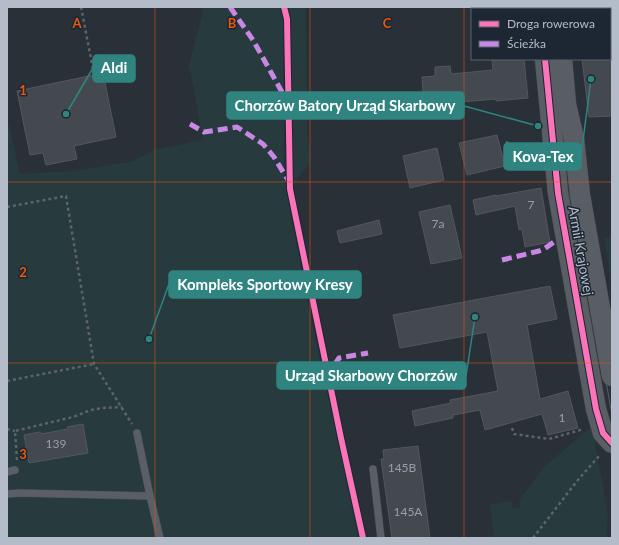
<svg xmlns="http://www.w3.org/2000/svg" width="619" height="545" font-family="Lato,sans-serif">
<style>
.green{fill:#273a3e}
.building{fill:#444950;stroke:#52575f}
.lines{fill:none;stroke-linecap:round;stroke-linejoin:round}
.lane-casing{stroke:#484c53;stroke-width:8}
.secondary-casing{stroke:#484c53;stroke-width:21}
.path{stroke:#5d636a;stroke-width:2.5;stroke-dasharray:3 3;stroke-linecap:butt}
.lane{stroke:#5a5e66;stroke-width:7}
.secondary{stroke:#595d64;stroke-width:20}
.tram{stroke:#595d64;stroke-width:1}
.quiet{stroke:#c787e3;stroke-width:5;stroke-dasharray:10 5;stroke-linecap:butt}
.cycleway-casing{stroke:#1d2633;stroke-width:8}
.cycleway{stroke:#fb73b8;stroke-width:6}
.grid{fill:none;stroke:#e8590c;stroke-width:1;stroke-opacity:0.55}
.labels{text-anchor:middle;stroke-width:3;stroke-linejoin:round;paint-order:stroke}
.number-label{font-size:12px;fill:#989fab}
.street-label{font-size:14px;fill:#b4bcc9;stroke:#1d2633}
.grid-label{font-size:13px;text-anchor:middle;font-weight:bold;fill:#e8590c;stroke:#1d2633;stroke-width:3;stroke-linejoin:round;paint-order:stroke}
.leader{fill:none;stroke:#308480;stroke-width:1.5}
.callout-dot{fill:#308480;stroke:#1d2633;stroke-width:1.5}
.callout{fill:#308480;stroke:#308480;stroke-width:1.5}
.callout-label{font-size:15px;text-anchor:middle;font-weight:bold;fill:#fff}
</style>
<rect width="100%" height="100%" fill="#2a3038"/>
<!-- green -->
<g class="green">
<path d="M202,7H280L283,19L284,178L309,310L353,507L358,538H7V117L20,174L72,171L131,162L154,150L203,140L189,64L203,12Z"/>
<path d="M288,7H306L307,135L311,162L293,184L292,174L291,18Z"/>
<path d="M612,236V288L604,238Z"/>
<path d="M592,426L608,516L606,538H494L490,505L511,501L513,508L520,507L519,500L545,466Z"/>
</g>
<!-- building -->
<g class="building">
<path d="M492,59H524L528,98L496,101V99L424,105L422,77L435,76V67L450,66L451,74L493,70Z"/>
<path d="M582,59H612V116L589,117Z"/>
<path d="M103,73L116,137L74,146L77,159L46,165L43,153L30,155L17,91Z"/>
<path d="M497,135L505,166L467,175L459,143Z"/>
<path d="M437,148L444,180L410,188L403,156Z"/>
<path d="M541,188L550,242L525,247L522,229L519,230L515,206L476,215L473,200L496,195V196Z"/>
<path d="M450,205L462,258L431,264L419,212Z"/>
<path d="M379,220L382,234L340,243L337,231Z"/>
<path d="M550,286L557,319L527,325L540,399L568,391L578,428L548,435L542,414L485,430L480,410L453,415V418L415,426L412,411L451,403L450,400L498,391L487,332L400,348L393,315Z"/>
<path d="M83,424L88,453L29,463L24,435L40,432L41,434L68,429L67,427Z"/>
<path d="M418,446L430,538H392L381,459H384L383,450Z"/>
</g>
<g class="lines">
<defs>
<g id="lane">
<path d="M137,433L150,496"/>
<path d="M373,469L381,538"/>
<path d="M7,472L15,470"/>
<path d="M7,494L20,493L150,496L160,538"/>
</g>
<g id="secondary">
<path d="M541,7V9"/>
<path d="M558,7V9"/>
<path d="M545,59L558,193L596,409L603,433L612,443"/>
<path d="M562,59L566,104L574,139L580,195L612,376"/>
</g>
</defs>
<!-- lane casing -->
<use href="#lane" class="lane-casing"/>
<!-- secondary casing -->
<use href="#secondary" class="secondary-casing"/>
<!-- path -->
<g class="path">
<path d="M81,7L93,69"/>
<path d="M506,144L509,140"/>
<path d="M508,150L512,152"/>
<path d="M7,207L66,196L94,364L132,424"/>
<path d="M7,381L94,364"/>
<path d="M512,428L514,434L549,439L584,429"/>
<path d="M7,429L15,431"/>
<path d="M17,460L15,431L73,417L91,410L103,408L122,407"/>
<path d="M533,538L577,481L599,456"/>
</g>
<!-- lane -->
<use href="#lane" class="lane"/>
<!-- secondary -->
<use href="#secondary" class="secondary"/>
<!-- tram -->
<g class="tram">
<path d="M548,7V9"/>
<path d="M554,7V9"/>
<path d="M552,59L562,169L566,192L612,449"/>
<path d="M559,59L573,195L612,415"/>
</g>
<!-- quiet -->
<g class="quiet">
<path d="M230,7L253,40L287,101"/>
<path d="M190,124L204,132L237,127L263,144L274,157L288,180"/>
<path d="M502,260L539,251L544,249L554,242"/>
<path d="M331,379L335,364L339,358L368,353"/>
</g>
<defs>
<g id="cycleway">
<path d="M284,7L287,19L290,189L341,438L363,538"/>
<path d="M545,59L558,193L596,409L603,433L612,443"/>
</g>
</defs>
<!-- cycleway casing -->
<use href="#cycleway" class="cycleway-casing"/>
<!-- cycleway -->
<use href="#cycleway" class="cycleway"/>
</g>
<!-- grid -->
<path class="grid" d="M155,7V538M310,7V538M464,7V538M7,182H612M7,363H612"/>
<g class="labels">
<!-- number labels -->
<g class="number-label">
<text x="531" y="209">7</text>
<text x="438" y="228">7a</text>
<text x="562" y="422">1</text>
<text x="56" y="448">139</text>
<text x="402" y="472">145B</text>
<text x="408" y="516">145A</text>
</g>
<!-- street labels -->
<g class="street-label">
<text transform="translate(581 251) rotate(80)" y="5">Armii Krajowej</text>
</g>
</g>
<g class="grid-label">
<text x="77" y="28">A</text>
<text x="232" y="28">B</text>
<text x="387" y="28">C</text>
<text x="23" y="95">1</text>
<text x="23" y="277">2</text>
<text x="23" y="459">3</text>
</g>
<!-- callouts -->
<path class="leader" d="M66 114L93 68M538 126L464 106M591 79L581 156M149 339L169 284M475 317L466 376"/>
<g class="callout-dot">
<circle cx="66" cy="114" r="4"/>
<circle cx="538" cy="126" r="4"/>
<circle cx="591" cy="79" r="4"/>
<circle cx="149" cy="339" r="4"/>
<circle cx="475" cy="317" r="4"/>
</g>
<g class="callout">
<rect x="93" y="55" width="42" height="27" rx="4"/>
<rect x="227" y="92" width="237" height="27" rx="4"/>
<rect x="504" y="143" width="77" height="27" rx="4"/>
<rect x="169" y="271" width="192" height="27" rx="4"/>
<rect x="277" y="362" width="189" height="27" rx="4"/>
</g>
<g class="callout-label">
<text x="114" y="73">Aldi</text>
<text x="345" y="111">Chorzów Batory Urząd Skarbowy</text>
<text x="543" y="162">Kova-Tex</text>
<text x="265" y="290">Kompleks Sportowy Kresy</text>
<text x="371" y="381">Urząd Skarbowy Chorzów</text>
</g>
<!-- border -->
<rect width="619" height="545" fill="none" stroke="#b4bcc9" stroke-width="16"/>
<!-- legend -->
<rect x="471" y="8" width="140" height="52" fill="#1d2633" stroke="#59626f"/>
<rect x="479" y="21" width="20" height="6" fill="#fb73b8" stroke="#59626f"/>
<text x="507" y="28" font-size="12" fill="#b4bcc9">Droga rowerowa</text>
<rect x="479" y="41" width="20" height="6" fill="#c787e3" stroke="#59626f"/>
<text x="507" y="48" font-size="12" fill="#b4bcc9">Ścieżka</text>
</svg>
